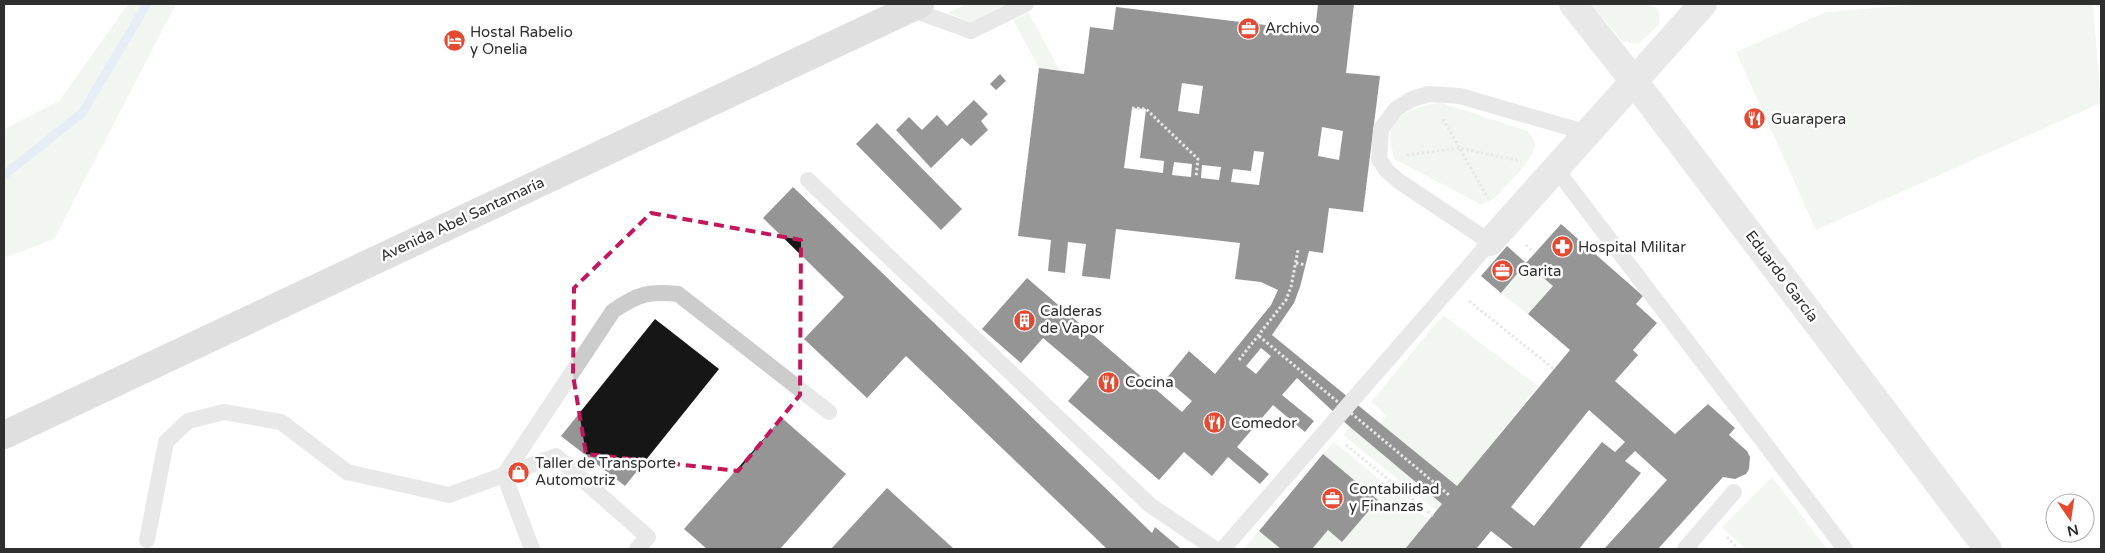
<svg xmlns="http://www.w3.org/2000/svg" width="2105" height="553" font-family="'Varela Round',sans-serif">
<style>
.green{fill:#e2ecdd}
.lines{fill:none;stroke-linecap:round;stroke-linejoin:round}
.stream{stroke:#c9d7ec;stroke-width:9}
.building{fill:#161616;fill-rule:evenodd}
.path{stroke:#ccc;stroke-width:3;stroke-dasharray:2.5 2.5;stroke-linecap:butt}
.service{stroke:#ccc;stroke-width:16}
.minor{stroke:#ccc;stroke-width:28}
.secondary{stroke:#b9b9b9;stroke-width:28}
.path-bridge{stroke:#ccc;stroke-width:3;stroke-dasharray:2.5 2.5;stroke-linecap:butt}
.marked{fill:none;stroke:#c2185b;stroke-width:4;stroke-dasharray:10 6;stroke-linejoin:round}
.labels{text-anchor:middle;stroke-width:5;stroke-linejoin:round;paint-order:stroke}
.poi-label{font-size:15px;fill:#2f2f2f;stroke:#fff;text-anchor:start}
.street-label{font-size:15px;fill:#2f2f2f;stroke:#fff}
</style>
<rect width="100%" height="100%" fill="#fff"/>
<!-- green -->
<g class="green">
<path d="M128,4H176L54,239L4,258V129L59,101Z"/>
<path d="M967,4H1008L971,22L947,13Z"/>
<path d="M1591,4H1645L1658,8L1660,24L1638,44L1622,41Z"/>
<path d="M1924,4H2093L2101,103L1816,230L1736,52L1826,12Z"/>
<path d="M1029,13L1060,71L1039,68L1013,20Z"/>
<path d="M1438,102L1528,131C1531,136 1535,140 1535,145C1535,159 1505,186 1496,197L1482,205L1394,159C1393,152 1390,143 1390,136C1392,112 1420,107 1438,102Z"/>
<path d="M1526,263L1553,286L1528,314L1501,293Z"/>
<path d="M1443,315L1538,386L1437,511L1343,435L1350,427L1367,440L1387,416L1371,402Z"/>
<path d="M1334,442L1429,520L1405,549H1312L1328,530L1323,454Z"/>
<path d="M1772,477L1827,549H1745L1722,527Z"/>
<path d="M1259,531L1281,549H1249L1245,547Z"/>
</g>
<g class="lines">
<!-- stream -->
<path class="stream" d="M4,175L82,113L147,4"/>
</g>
<!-- building -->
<g class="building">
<path d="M1318,4H1354L1346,73L1380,76L1363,212L1329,208L1323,253L1309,251L1300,287L1294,303L1272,335L1457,486L1570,350L1528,314L1553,286L1526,263L1561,224L1643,296L1636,304L1657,323L1633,350L1638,355L1615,381L1675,434L1708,404L1735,428L1729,435L1747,451L1750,457L1749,469L1746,474L1735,479L1723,477L1658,549H1604L1667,480L1635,451L1625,461L1641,473L1579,549H1514L1491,531L1476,549H1405L1442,504L1350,427L1297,378L1282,395L1314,421L1305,432L1273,405L1237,447L1269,474L1260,484L1228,457L1212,476L1184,452L1159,480L1068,401L1089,377L1043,338L1021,363L982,329L1027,278L1182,412L1192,401L1166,379L1189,351L1215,374L1271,305L1278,290L1261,282L1235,279L1240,243L1116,229L1110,279L1082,276L1086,244L1068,242L1065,273L1048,271L1051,240L1018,236L1039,68L1084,74L1090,27L1113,30L1116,7L1315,31ZM1182,83L1203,86L1199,114L1178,111ZM1132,108L1146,109L1140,158L1164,161L1163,173L1124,168ZM1322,127L1343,131L1339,160L1318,156ZM1254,151L1264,152L1259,185L1231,182L1233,169L1251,171ZM1174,162L1192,164L1191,177L1172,175ZM1202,165L1221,167L1219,180L1201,178ZM1261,348L1271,356L1256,374L1246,366ZM1589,410L1625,442L1615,452L1602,442L1534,526L1511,507Z"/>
<path d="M1000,74L1006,81L996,90L990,84Z"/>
<path d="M974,100L988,114L981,121L988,130L971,146L962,138L931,168L896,130L909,117L922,130L937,115L947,126Z"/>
<path d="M877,123L962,209L941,230L856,144Z"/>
<path d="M793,187L1152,533L1155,527L1181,549H1107L906,356L867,398L804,339L844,297L763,218Z"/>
<path d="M1507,246L1526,263L1501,293L1481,276Z"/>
<path d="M655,319L719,369L625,486L561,436Z"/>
<path d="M782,418L846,474L780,549H707L684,529Z"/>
<path d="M1323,454L1378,500L1342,542L1328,530L1312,549H1281L1259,531Z"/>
<path d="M887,488L954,549H831Z"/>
</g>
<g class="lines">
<!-- path -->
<g class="path">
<path d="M1132,108L1146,109L1198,159L1196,177"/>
<path d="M1443,119L1488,198"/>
<path d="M1407,155L1459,148L1521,161"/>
<path d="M1526,245L1535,253"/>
<path d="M1296,263L1306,265"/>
<path d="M1469,301L1554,369"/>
<path d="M1239,360L1286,300L1291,287L1298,250"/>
<path d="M1346,445L1433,516"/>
<path d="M1727,537L1738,549"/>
</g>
<!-- service -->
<g class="service">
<path d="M910,9L971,31L1026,4"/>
<path d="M1556,169L1845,549"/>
<path d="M808,180L1150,505L1215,549"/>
<path d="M147,540L166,442L188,421L224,412L281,422L347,472L449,495L556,456L648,537L637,549"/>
<path d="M532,549L504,475L613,311C638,294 648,291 678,294L829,412"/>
<path d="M1223,549L1490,242L1400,182L1387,171L1379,159L1381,129L1396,109L1412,99L1429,94L1460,96L1588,133"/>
<path d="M1685,549L1734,492"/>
</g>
<!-- minor -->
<g class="minor">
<path d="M1573,4L1634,81L1988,549"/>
<path d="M1490,242L1703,4"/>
</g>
<!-- secondary -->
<path class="secondary" d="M4,435L920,4"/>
<!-- path-bridge -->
<path class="path-bridge" d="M1259,336L1449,495"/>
</g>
<!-- marked area -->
<path d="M0 0H2105V553H0ZM651,213L801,240L800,395L738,471L586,454L573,375L574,288Z" fill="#fff" fill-opacity=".55" fill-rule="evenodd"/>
<path class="marked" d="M651,213L801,240L800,395L738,471L586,454L573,375L574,288Z"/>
<!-- icons -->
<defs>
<symbol id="office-disc" viewBox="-11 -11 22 22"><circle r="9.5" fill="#e44932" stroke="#fff"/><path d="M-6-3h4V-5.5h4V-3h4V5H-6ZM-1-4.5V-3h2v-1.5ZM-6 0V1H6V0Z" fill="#fff"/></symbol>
<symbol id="hotel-disc" viewBox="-11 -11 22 22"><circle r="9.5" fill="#e44932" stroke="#fff"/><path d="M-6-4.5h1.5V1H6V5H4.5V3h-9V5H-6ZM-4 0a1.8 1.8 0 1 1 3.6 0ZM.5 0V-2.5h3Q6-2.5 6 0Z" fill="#fff"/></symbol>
<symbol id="restaurant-disc" viewBox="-11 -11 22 22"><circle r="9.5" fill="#e44932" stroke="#fff"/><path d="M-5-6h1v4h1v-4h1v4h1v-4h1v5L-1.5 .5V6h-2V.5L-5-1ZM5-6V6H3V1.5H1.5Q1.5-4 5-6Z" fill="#fff"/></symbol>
<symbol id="pharmacy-disc" viewBox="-11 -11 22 22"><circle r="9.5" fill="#e44932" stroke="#fff"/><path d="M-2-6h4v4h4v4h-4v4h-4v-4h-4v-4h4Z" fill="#fff"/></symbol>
<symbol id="building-disc" viewBox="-11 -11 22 22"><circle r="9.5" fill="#e44932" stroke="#fff"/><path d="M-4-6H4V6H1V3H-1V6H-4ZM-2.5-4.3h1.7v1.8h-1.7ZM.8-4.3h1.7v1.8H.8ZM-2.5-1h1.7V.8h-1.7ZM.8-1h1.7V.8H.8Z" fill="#fff"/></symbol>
<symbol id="shop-disc" viewBox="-11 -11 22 22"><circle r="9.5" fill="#e44932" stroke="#fff"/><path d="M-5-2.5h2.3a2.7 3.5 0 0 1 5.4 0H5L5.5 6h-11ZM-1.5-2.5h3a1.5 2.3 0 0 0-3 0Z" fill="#fff"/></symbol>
</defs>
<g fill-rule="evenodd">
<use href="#office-disc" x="1236" y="16" width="25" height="25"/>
<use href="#hotel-disc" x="442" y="28" width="25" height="25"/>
<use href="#restaurant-disc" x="1742" y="106" width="25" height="25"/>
<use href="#pharmacy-disc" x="1550" y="234" width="25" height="25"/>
<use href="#office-disc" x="1490" y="258" width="25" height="25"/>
<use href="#building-disc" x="1012" y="308" width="25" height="25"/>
<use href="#restaurant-disc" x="1096" y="370" width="25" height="25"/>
<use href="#restaurant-disc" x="1202" y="410" width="25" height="25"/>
<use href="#shop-disc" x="506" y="460" width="25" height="25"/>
<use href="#office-disc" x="1320" y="486" width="25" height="25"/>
</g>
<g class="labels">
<!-- poi labels -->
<g class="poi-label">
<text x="1265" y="33">Archivo</text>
<text x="470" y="37">Hostal Rabelio<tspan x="470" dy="17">y Onelia</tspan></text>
<text x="1771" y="124">Guarapera</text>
<text x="1578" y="252">Hospital Militar</text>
<text x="1518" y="276">Garita</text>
<text x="1040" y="316">Calderas<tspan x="1040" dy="17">de Vapor</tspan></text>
<text x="1125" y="387">Cocina</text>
<text x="1231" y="428">Comedor</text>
<text x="535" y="468">Taller de Transporte<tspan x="535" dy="17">Automotriz</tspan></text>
<text x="1349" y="494">Contabilidad<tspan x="1349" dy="17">y Finanzas</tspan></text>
</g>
<!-- street labels -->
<g class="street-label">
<text transform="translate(462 219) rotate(-25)" y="5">Avenida Abel Santamaría</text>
<text transform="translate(1782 276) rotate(53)" y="5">Eduardo García</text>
</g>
</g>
<!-- border -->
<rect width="2105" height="553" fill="none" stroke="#2f2f2f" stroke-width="10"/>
<!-- north arrow -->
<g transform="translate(2070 518) rotate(167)"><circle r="24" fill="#ffffff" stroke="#acacac"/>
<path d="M0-4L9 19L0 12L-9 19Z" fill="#e44932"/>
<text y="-8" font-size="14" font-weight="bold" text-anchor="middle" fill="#2f2f2f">N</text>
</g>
</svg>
